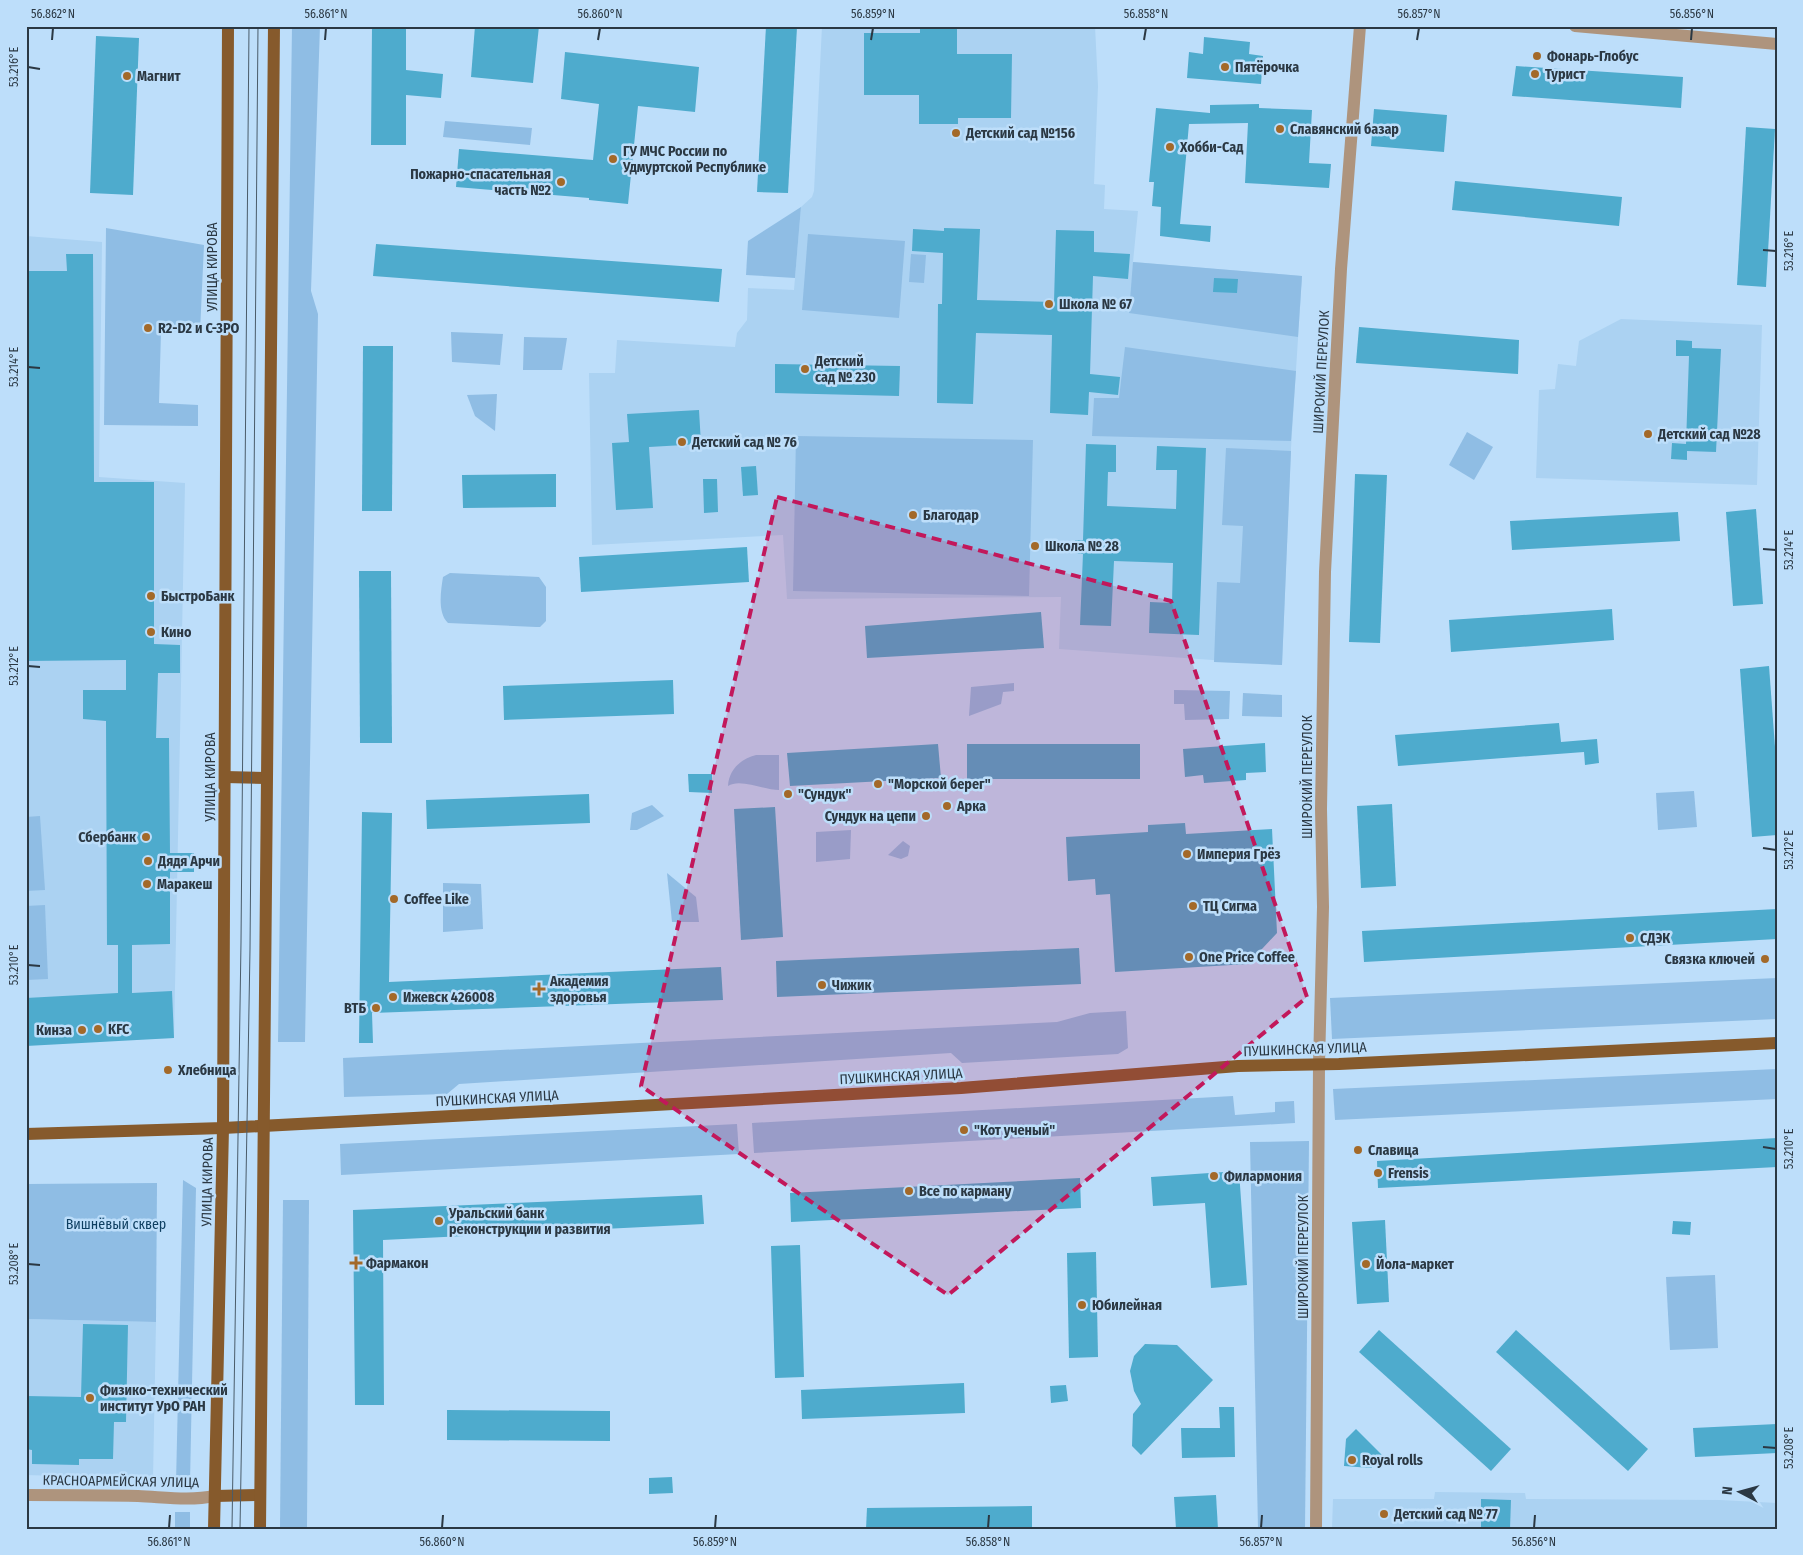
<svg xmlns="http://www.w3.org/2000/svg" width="1803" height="1555" font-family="'Fira Sans Condensed',sans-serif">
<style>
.built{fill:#abd2f2}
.green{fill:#8fbde4}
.building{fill:#4eabcd}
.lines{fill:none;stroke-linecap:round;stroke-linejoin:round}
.minor{stroke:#ae947d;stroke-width:12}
.tertiary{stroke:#ae947d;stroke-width:12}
.primary{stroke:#865a2c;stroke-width:12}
.tram{stroke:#4a5c6a;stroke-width:1}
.marked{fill:#c2185b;fill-opacity:0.2;stroke:#c2185b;stroke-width:4;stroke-dasharray:10 6;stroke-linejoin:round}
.ticks{fill:none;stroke:#2b3843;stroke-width:2}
.poi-dot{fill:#a36929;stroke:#bddefa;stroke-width:2}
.labels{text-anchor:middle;stroke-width:5;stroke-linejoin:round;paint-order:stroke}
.poi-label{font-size:14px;font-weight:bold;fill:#2b3843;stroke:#bddefa;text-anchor:start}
.street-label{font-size:14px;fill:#2b3843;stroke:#bddefa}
.park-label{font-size:14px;fill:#0e3f61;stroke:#bddefa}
.neatline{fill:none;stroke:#2b3843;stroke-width:2}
.ticks-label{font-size:12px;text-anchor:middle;fill:#2b3843}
</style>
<rect width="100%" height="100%" fill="#bddefa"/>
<!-- built -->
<g class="built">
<path d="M822,26H1095L1098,86L1094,184L1105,185L1104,209L1138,211L1133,262L1302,276L1291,448L1282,665L1059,649L1061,597L787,599L783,535L592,545L589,373H615L617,340L735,347L737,333L747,320L748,288L794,290L801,207L812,197L814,191Z"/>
<path d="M26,236L102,242L99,477L185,483L174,1038L26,1043Z"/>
<path d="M1621,319L1762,325L1757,485L1536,478L1539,390L1555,389L1558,364L1576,366L1579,341Z"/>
<path d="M26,1319L156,1322L153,1479L26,1475Z"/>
<path d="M1435,1492L1525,1493L1526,1499L1720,1500L1777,1503V1529H1332L1333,1499H1434Z"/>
</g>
<!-- green -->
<g class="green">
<path d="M292,26H320L311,291L318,314L305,1042H278Z"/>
<path d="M445,121L532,128L530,145L443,137Z"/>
<path d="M801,207L795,278L746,275L748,241Z"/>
<path d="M106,228L204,245L200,332L161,331L159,403L198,405V426L104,425Z"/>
<path d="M808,234L905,241L899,318L802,310Z"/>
<path d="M911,254L926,255L924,283L909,282Z"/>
<path d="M1133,262L1302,276L1298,337L1129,313Z"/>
<path d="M451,332L503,334L500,365L452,362Z"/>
<path d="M524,337L567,338L562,370H523Z"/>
<path d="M1125,347L1296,371L1291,441L1092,436L1094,398H1119Z"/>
<path d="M497,394L495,431L475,416L467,395Z"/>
<path d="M1467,432L1493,447L1474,480L1449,465Z"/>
<path d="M796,436L1033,440L1029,596L793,591Z"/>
<path d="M1226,448L1291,451L1282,665L1214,662L1217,582L1240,583L1243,526L1222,525Z"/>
<path d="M450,573L539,577L546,587V621L540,627H536L448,623C437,613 441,590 443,577Z"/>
<path d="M1014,683V691L1003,692L1001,704L969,716L971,687Z"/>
<path d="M1174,690L1230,691L1229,719L1185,720L1184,704H1174Z"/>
<path d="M1243,693L1282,695V717L1242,716Z"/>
<path d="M756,755H779V790C764,790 740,778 728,786C729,769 741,759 756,755Z"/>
<path d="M1694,791L1697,827L1658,830L1656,793Z"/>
<path d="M652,805L664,816L637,830H630L632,813Z"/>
<path d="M40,816L45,890L26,891V817Z"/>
<path d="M851,830L850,859L816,862V832Z"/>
<path d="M903,841L910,846L908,856L901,859L888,855Z"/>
<path d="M667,873L696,897L699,922H672Z"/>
<path d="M443,883L481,884L483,929L443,932Z"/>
<path d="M45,905L48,979L26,980V906Z"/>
<path d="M1777,978V1019L1332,1039L1330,998Z"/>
<path d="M1126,1011L1128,1048L1118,1054L962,1063L951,1053L459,1084L447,1094L344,1097L343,1058L1057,1022L1090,1013Z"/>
<path d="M1777,1069V1099L1335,1120L1333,1089Z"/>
<path d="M1233,1096L1235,1115L1275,1112V1102L1294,1101L1295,1123L754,1153L752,1123Z"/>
<path d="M737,1124L739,1154L341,1175L340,1144Z"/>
<path d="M1309,1141L1305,1529H1258L1250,1142Z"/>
<path d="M183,1180L196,1188L190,1483H176Z"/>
<path d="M157,1183L156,1322L26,1319V1184Z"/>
<path d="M283,1200H309L307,1529H280Z"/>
<path d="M1715,1275L1718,1348L1670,1350L1666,1277Z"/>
<rect x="175" y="1512" width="15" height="17"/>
</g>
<!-- building -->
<g class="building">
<path d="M372,26H406V70L443,74L441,98L406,95V145H371Z"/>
<path d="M475,26H539L533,83L471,77Z"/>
<path d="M766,26L797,27L788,193L757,192Z"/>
<path d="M920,26H957V54H1012L1011,118H958V124H919V95H864V33H920Z"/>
<path d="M96,36L139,38L133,195L90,193Z"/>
<path d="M1204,37L1250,42L1249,54L1263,56L1261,84L1187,78L1189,52L1203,54Z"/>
<path d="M565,52L699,67L695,112L638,106L628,204L589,200V198L456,187L459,149L593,160L599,104L561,99Z"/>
<path d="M1516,66L1683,77L1681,108L1512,96Z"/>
<path d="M1259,104V108L1312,110L1309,163L1331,164L1329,188L1245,183L1248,123L1189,124L1180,224L1211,226L1210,242L1160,236L1161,207L1152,206L1154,182H1149L1156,108L1210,113V105Z"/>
<path d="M1374,109L1447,115L1444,152L1371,146Z"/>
<path d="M1746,127L1775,129L1766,287L1737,285Z"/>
<path d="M1455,181L1622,197L1619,226L1452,210Z"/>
<path d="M944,228L980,229L977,300L1054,302L1056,230L1094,231V252L1130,254L1128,279L1093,276L1090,374L1120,377L1118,395L1089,392L1088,415L1050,413L1052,335L976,333L973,404L937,403L938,304H942L943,253L912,251L913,229L944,231Z"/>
<path d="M376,244L722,269L719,302L373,276Z"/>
<path d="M66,254H93L94,482H154V644L180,645V673H158L156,738H169L170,853H194V872H170V944L132,945V993L172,991L174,1038L26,1046V998L118,993V945H107L106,721L83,719V690H126V660L26,661V271H67Z"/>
<path d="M1214,278L1238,279L1237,293L1213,292Z"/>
<path d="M1359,327L1519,340L1518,374L1356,363Z"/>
<path d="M1676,340L1692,341V348L1721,349L1716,452L1687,451V460L1671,459L1672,443L1686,444L1689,356H1676Z"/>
<path d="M363,346H393L392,511H362Z"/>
<path d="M775,364L900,366L899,396L775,393Z"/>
<path d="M699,410L701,444L649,447L653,508L616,510L612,443L629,442L627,414Z"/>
<path d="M1086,444L1116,445V472H1108L1107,506L1176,509L1177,470H1156L1157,446L1206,448L1199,635L1149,633L1150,602L1172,603L1173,563L1114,561L1111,626L1080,625L1083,554L1075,553V540H1083Z"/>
<path d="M756,466L758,495L743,496L741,467Z"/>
<path d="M556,474V507L463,508L462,475Z"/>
<path d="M1355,474L1387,475L1380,643L1349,642Z"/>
<path d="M703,479H717L718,512L704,513Z"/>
<path d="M1756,509L1763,604L1733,606L1726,512Z"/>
<path d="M1678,512L1680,541L1512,550L1510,521Z"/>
<path d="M747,547L749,582L581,592L579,557Z"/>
<path d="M359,571H391L392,743H360Z"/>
<path d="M1612,609L1614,640L1451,652L1449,620Z"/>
<path d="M1041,612L1044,648L867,658L865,626Z"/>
<path d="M1769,666L1777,774V835L1752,837L1740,669Z"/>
<path d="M673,680L674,714L504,720L503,686Z"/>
<path d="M1559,723L1561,742L1597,739L1599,763L1585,765L1584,752L1398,766L1395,735Z"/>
<path d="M1265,743L1266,772L1246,773V780L1204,783L1203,775L1185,777L1183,749Z"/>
<path d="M938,744L941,778L790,786L787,753Z"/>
<rect x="967" y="744" width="173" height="35"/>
<path d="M688,774H712V793L689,792Z"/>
<path d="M589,794L590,823L427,829L426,800Z"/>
<path d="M1392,804L1396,886L1361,888L1357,806Z"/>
<path d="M775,807L783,937L741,940L734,809Z"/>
<path d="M362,812L392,813L389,982L721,967L723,1000L372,1013L373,1043H359Z"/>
<path d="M1185,823L1186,834L1272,829L1277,933L1248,964L1115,972L1110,894L1096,895L1095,879L1068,881L1066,837L1148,832V825Z"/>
<path d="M1777,909V939L1364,962L1362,931Z"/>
<path d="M1079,948L1081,984L777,997L776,961Z"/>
<path d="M1777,1138V1167L1378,1188L1377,1161Z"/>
<path d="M1239,1171L1247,1285L1211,1288L1205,1203L1153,1206L1151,1177Z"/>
<path d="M1080,1178L1081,1208L791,1222L790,1193Z"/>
<path d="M702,1195L704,1224L383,1240L384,1405H355L353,1210Z"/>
<path d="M1385,1220L1389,1302L1357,1304L1352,1222Z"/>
<path d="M1673,1221L1691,1222L1690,1235L1672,1234Z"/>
<path d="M800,1245L804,1377L775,1378L771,1246Z"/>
<path d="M1096,1252L1098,1357L1069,1358L1067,1253Z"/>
<path d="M83,1324L128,1325L126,1422H114L113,1459H79V1465L32,1464V1450L26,1449V1396L81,1397Z"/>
<path d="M1379,1330L1511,1449L1491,1471L1359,1352Z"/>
<path d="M1516,1330L1648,1449L1628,1471L1496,1352Z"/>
<path d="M1145,1344L1177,1345L1213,1380L1141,1455L1132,1446L1133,1414L1141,1404L1134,1391L1130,1371L1134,1356Z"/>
<path d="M964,1383L965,1413L802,1419L801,1390Z"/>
<path d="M1066,1385L1068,1401L1051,1403L1050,1386Z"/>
<path d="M1219,1407H1234L1235,1457L1182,1458L1181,1428H1220Z"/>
<path d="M447,1410L610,1411V1441L447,1440Z"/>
<path d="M1777,1424V1453L1695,1457L1693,1428Z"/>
<path d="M1356,1429L1383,1456L1371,1468L1344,1466L1346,1439Z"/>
<path d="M672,1477L673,1493L649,1494V1478Z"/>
<path d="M1216,1495L1218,1529H1176L1174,1497Z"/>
<path d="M1481,1499L1511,1500L1510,1529H1481Z"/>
<path d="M1032,1506V1529H866L867,1508Z"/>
</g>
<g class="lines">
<!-- minor -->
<path class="minor" d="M26,1495C64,1495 101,1495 138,1496C164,1497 189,1501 215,1496"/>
<!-- tertiary -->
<g class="tertiary">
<path d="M1575,26L1777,44"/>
<path d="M1316,1529L1319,1064L1323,907L1321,809L1325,572L1341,269L1360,26"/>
</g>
<!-- primary -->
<g class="primary">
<path d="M225,777L266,778"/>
<path d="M26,1134L223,1128L565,1110L961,1088L1238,1066L1339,1064L1777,1043"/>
<path d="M215,1496L260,1495"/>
<path d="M214,1529L223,1128L228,26"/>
<path d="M260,1529L274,26"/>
</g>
<!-- tram -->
<g class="tram">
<path d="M232,1529L241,942L249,26"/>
<path d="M240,1529L250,949L258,26"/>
</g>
</g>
<!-- marked area -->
<path class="marked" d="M777,497L1171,601L1307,997L948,1295L641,1086Z"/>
<!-- ticks -->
<path class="ticks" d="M52,40L53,28M325,40L326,28M598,40L600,28M871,40L873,28M1144,40L1146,28M1417,40L1419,28M1691,40L1692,28M28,67L40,69M1763,250L1776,251M28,367L40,368M1763,549L1776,550M28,666L40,667M1763,848L1776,850M28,965L40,966M1763,1147L1776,1149M28,1264L40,1265M1763,1447L1776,1448M169,1528L170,1515M442,1528L443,1515M715,1528L716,1515M988,1528L989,1515M1261,1528L1262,1515M1534,1528L1535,1515"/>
<!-- markers -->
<g class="poi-dot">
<circle cx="1537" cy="56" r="5"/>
<circle cx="1225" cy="67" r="5"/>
<circle cx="1535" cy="74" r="5"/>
<circle cx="127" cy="76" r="5"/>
<circle cx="1280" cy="129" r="5"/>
<circle cx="956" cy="133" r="5"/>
<circle cx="1170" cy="147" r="5"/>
<circle cx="613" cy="159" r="5"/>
<circle cx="561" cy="182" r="5"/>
<circle cx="1049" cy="304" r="5"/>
<circle cx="148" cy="328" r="5"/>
<circle cx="805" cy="369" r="5"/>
<circle cx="1648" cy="434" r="5"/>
<circle cx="682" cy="442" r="5"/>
<circle cx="913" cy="515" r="5"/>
<circle cx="1035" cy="546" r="5"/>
<circle cx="151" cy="596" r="5"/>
<circle cx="151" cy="632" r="5"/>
<circle cx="878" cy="784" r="5"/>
<circle cx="788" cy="794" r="5"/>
<circle cx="947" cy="806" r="5"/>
<circle cx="926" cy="816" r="5"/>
<circle cx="146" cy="837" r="5"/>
<circle cx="1187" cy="854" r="5"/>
<circle cx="148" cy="861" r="5"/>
<circle cx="147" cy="884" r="5"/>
<circle cx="394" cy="899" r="5"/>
<circle cx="1193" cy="906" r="5"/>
<circle cx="1630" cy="938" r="5"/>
<circle cx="1189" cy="957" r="5"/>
<circle cx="1765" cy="959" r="5"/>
<circle cx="822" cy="985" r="5"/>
<path d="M536.5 981.5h5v5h5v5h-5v5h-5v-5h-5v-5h5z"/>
<circle cx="393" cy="997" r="5"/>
<circle cx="376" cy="1008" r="5"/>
<circle cx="98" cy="1029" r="5"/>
<circle cx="82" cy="1030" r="5"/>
<circle cx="168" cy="1070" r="5"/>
<circle cx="964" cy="1130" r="5"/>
<circle cx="1358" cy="1150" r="5"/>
<circle cx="1378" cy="1173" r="5"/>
<circle cx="1214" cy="1176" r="5"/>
<circle cx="909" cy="1191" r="5"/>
<circle cx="439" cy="1221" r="5"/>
<path d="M353.5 1255.5h5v5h5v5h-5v5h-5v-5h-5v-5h5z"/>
<circle cx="1366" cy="1264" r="5"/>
<circle cx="1082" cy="1305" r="5"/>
<circle cx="90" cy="1398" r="5"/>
<circle cx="1352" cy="1460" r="5"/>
<circle cx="1384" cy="1514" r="5"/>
</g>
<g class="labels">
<!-- poi labels -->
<g class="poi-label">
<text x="1547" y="61">Фонарь-Глобус</text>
<text x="1235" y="72">Пятёрочка</text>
<text x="1545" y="79">Турист</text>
<text x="137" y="81">Магнит</text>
<text x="1290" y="134">Славянский базар</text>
<text x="966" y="138">Детский сад №156</text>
<text x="1180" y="152">Хобби-Сад</text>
<text x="623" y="156">ГУ МЧС России по<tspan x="623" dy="16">Удмуртской Республике</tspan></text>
<text x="551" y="179" text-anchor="end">Пожарно-спасательная<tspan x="551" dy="16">часть №2</tspan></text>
<text x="1059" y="309">Школа № 67</text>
<text x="158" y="333">R2-D2 и C-3PO</text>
<text x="815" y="366">Детский<tspan x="815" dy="16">сад № 230</tspan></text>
<text x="1658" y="439">Детский сад №28</text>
<text x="692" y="447">Детский сад № 76</text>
<text x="923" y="520">Благодар</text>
<text x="1045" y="551">Школа № 28</text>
<text x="161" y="601">БыстроБанк</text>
<text x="161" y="637">Кино</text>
<text x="888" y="789">"Морской берег"</text>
<text x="798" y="799">"Сундук"</text>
<text x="957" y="811">Арка</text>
<text x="916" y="821" text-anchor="end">Сундук на цепи</text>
<text x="136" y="842" text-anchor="end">Сбербанк</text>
<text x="1197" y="859">Империя Грёз</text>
<text x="158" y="866">Дядя Арчи</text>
<text x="157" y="889">Маракеш</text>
<text x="404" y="904">Coffee Like</text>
<text x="1203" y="911">ТЦ Сигма</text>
<text x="1640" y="943">СДЭК</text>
<text x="1199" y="962">One Price Coffee</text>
<text x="1755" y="964" text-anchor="end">Связка ключей</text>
<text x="550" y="986">Академия<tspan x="550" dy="16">здоровья</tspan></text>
<text x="832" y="990">Чижик</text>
<text x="403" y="1002">Ижевск 426008</text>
<text x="366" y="1013" text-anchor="end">ВТБ</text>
<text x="108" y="1034">KFC</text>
<text x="72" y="1035" text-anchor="end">Кинза</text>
<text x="178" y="1075">Хлебница</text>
<text x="974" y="1135">"Кот ученый"</text>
<text x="1368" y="1155">Славица</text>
<text x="1388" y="1178">Frensis</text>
<text x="1224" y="1181">Филармония</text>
<text x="919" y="1196">Все по карману</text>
<text x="449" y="1218">Уральский банк<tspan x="449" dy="16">реконструкции и развития</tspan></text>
<text x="366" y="1268">Фармакон</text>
<text x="1376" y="1269">Йола-маркет</text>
<text x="1092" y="1310">Юбилейная</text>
<text x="100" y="1395">Физико-технический<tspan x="100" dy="16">институт УрО РАН</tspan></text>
<text x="1362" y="1465">Royal rolls</text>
<text x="1394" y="1519">Детский сад № 77</text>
</g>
<!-- street labels -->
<g class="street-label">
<text transform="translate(212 267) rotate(-90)" y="5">УЛИЦА КИРОВА</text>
<text transform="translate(1321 372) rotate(-87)" y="5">ШИРОКИЙ ПЕРЕУЛОК</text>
<text transform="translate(210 777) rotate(-90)" y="5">УЛИЦА КИРОВА</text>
<text transform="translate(1307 777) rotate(-90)" y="5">ШИРОКИЙ ПЕРЕУЛОК</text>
<text transform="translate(1305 1049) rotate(-2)" y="5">ПУШКИНСКАЯ УЛИЦА</text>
<text transform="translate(901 1076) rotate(-3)" y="5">ПУШКИНСКАЯ УЛИЦА</text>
<text transform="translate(497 1098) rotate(-3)" y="5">ПУШКИНСКАЯ УЛИЦА</text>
<text transform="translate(207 1182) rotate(-89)" y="5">УЛИЦА КИРОВА</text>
<text transform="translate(1303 1257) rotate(-90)" y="5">ШИРОКИЙ ПЕРЕУЛОК</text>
<text transform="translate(121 1481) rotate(1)" y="5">КРАСНОАРМЕЙСКАЯ УЛИЦА</text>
</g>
<!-- park labels -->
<g class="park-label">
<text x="116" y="1229">Вишнёвый сквер</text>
</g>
</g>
<!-- border -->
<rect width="1803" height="1555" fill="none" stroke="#bddefa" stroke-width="55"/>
<!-- north arrow -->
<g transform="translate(1740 1492) rotate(276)" stroke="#bddefa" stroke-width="4" paint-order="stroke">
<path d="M0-4L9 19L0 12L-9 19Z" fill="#2b3843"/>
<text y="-8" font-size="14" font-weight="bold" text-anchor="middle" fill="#2b3843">N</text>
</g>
<rect x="28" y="28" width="1748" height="1500" class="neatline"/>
<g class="ticks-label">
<text x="53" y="18">56.862°N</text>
<text x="326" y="18">56.861°N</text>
<text x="600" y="18">56.860°N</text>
<text x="873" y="18">56.859°N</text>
<text x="1146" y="18">56.858°N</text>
<text x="1419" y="18">56.857°N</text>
<text x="1692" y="18">56.856°N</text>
<text transform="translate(14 67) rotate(-90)" y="4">53.216°E</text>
<text transform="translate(1789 251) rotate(-90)" y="4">53.216°E</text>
<text transform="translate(14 367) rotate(-90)" y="4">53.214°E</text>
<text transform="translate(1789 550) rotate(-90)" y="4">53.214°E</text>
<text transform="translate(14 666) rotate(-90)" y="4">53.212°E</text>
<text transform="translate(1789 850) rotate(-90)" y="4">53.212°E</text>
<text transform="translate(14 965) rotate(-90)" y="4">53.210°E</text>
<text transform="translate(1789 1149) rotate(-90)" y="4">53.210°E</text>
<text transform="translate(14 1264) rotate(-90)" y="4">53.208°E</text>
<text transform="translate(1789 1448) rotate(-90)" y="4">53.208°E</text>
<text x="169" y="1546">56.861°N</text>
<text x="442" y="1546">56.860°N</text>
<text x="715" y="1546">56.859°N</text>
<text x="988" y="1546">56.858°N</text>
<text x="1261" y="1546">56.857°N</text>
<text x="1534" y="1546">56.856°N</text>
</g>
</svg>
